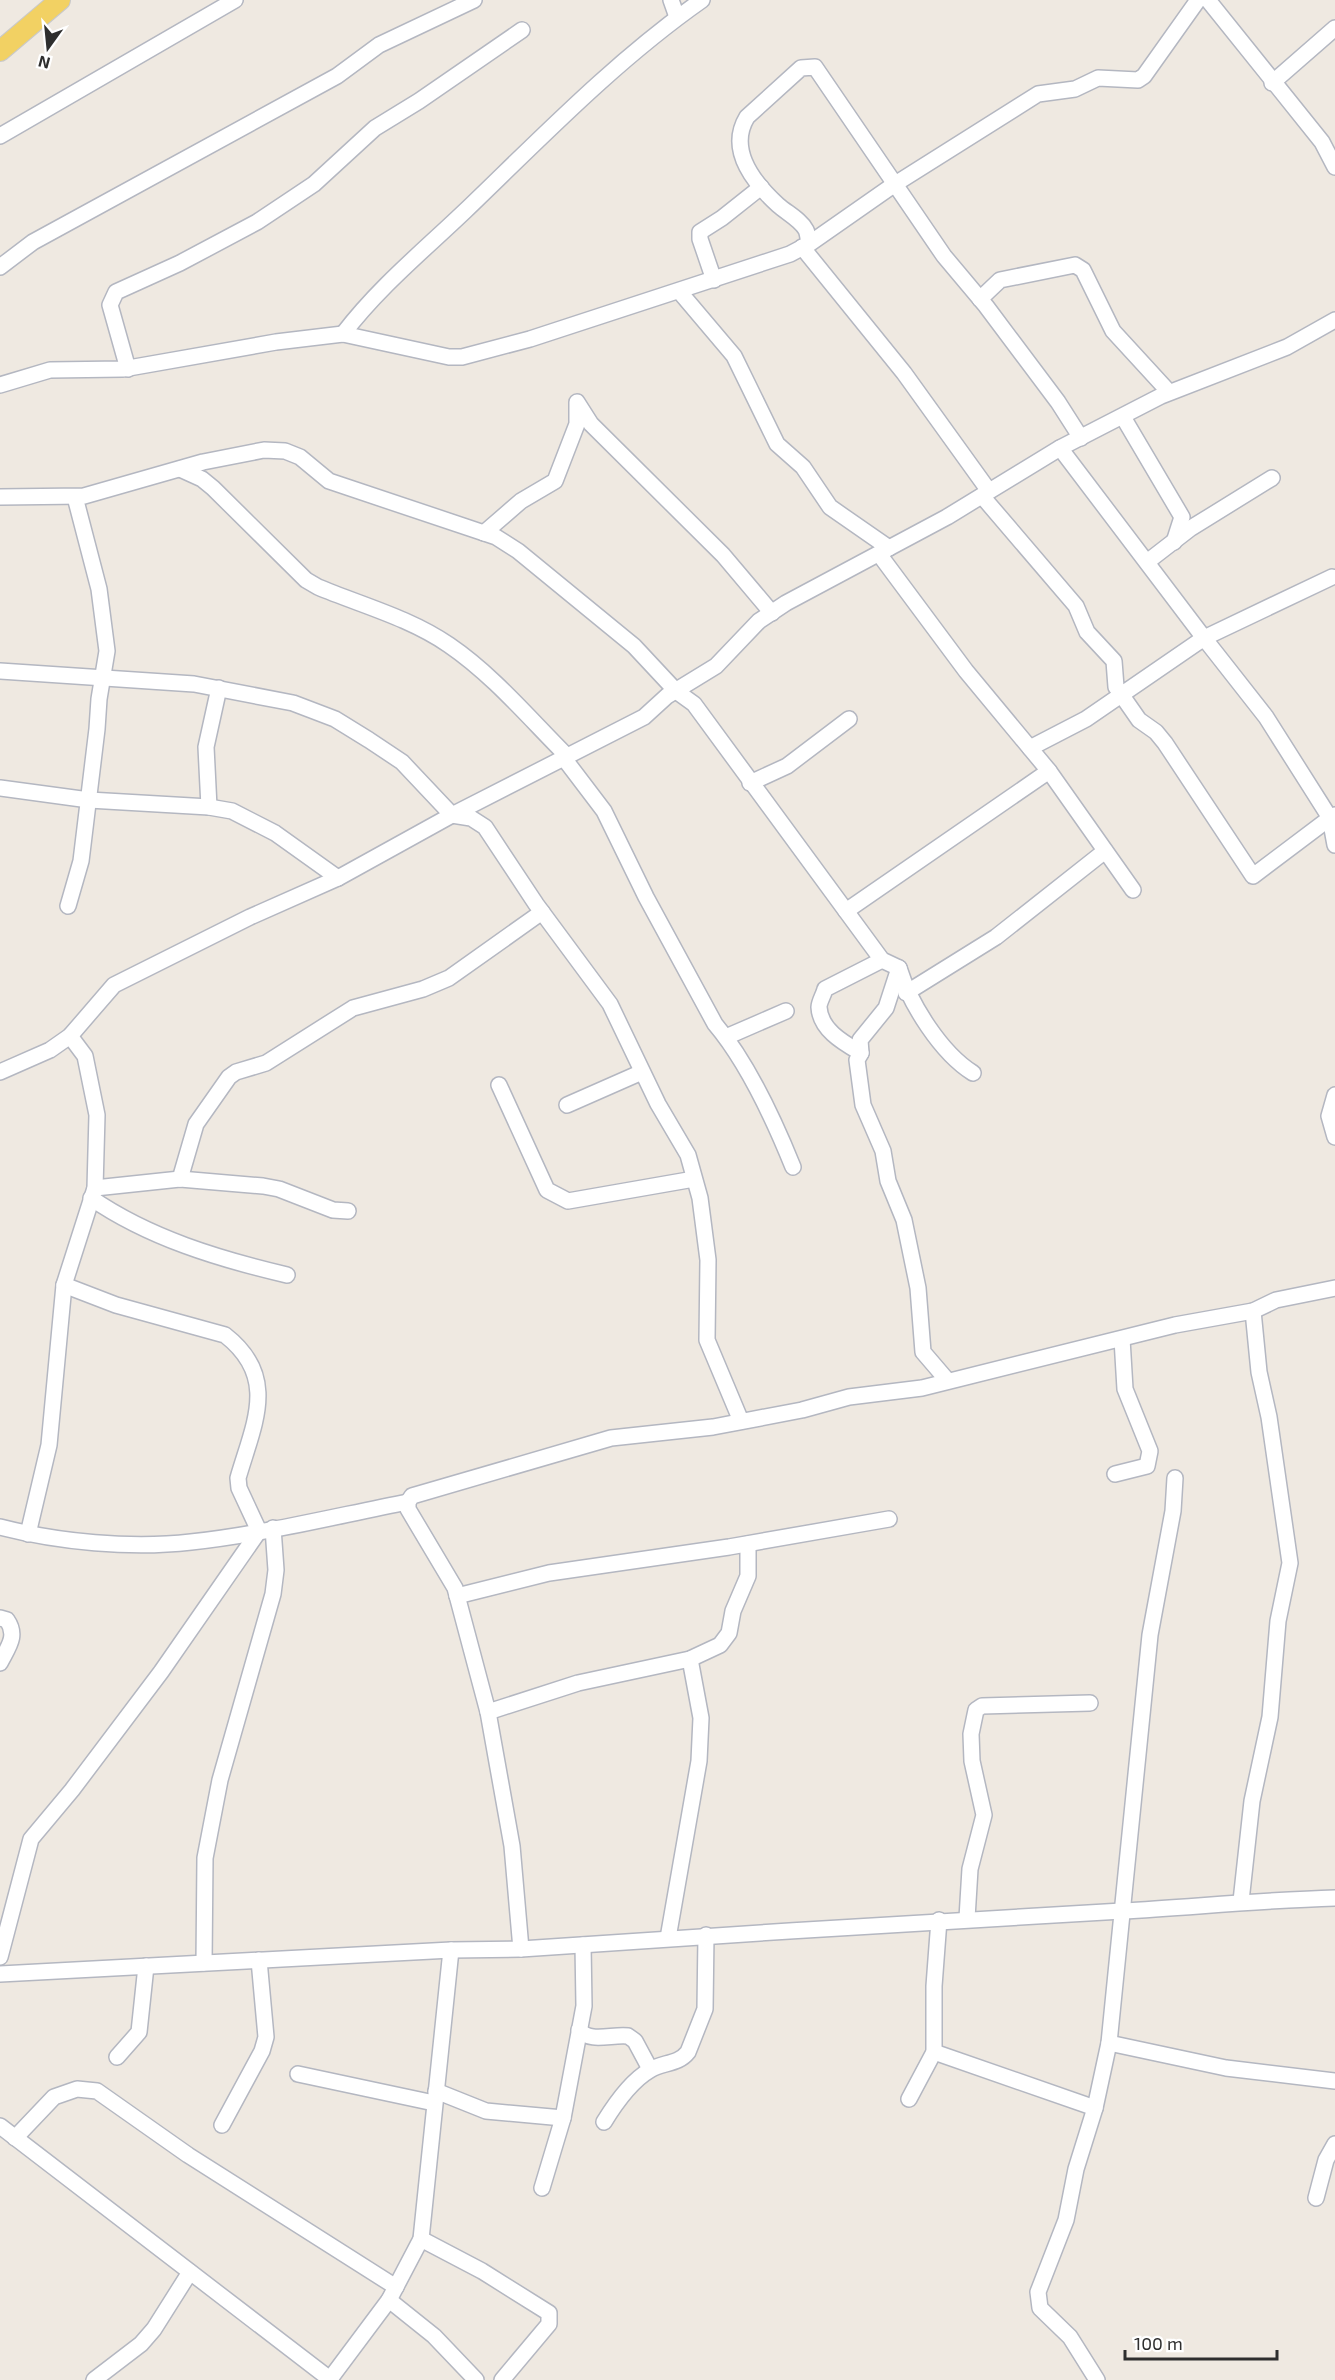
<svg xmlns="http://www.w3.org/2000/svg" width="1335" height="2380" font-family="'Exo 2',sans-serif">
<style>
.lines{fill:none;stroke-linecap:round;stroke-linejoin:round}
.minor-casing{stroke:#b4b7c1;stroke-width:18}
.major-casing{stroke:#c9c9c9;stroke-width:22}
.minor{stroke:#fff;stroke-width:15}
.major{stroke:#f2d163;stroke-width:20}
</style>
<rect width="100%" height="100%" fill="#efe9e1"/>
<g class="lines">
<defs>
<g id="minor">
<path d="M671,0L677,17"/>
<path d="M1208,0L1322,142L1335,167"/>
<path d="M1272,83L1335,28"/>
<path d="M0,136L235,0"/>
<path d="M809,244C808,240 808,234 806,230C801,220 787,213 778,205C754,183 727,150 747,117L801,68L815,67L944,256L986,306L1058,402L1081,438"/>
<path d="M802,247L904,373L989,491"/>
<path d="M0,267L33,242L337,76L379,45L474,0"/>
<path d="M714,280L700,239V232L722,218L761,187"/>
<path d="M679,291L734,356L777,444L803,467L830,507L889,548"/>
<path d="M980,299L1000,280L1075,265L1083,270L1113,331L1169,392"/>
<path d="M343,334C379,287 422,252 465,211C541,138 615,61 702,0"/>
<path d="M128,369L110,305L116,292L180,263L257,222L314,184L375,128L419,101L522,30"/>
<path d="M0,385L50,370L123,369L276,342L343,334L449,357H462L530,339L790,254L809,244L892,186L1038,94L1075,89L1098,78L1138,80L1144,76L1198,0"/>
<path d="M1123,417L1182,517L1174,542"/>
<path d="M1060,448L1204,638L1332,577"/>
<path d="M180,469L202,479L213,488L306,580L318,587C361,605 410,618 449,645C493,675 529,718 566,755"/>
<path d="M982,496L1076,606L1087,632L1114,661L1116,687L1139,720L1156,732L1165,743L1253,876L1330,818L1266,717L1204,638L1086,719L1030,748"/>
<path d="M0,497L84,496L203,462L264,450L285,451L300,457L329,481L496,537L518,551L634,646L676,691L694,704L882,960L899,968C910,1004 941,1053 973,1073"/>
<path d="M484,533L521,501L555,481L577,424V402L591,424L723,555L772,613"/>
<path d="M879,554L966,671L1049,771L1133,890"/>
<path d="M1147,562L1191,528L1272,478"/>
<path d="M0,671L194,684L293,703L335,719L369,740L402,762L452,815L471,818L485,827L536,904L610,1004L658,1104L688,1155L700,1198L708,1260L707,1340L741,1421"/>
<path d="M563,757L604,811L646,897L715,1024C748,1063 774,1120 793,1167"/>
<path d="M750,783L787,766L849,719"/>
<path d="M0,788L89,800L209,807L232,811L275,833L338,878"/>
<path d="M209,807L206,747L219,688"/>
<path d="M1335,815L1330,818L1335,845"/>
<path d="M68,906L81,861L97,729L99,699L107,651L99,589L75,497"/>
<path d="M846,911L1049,771"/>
<path d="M899,968L886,1008L860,1040L861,1053L857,1060L863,1105L883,1151L888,1181L904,1220L918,1288L923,1352L947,1380"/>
<path d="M906,993L996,937L1105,851"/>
<path d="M726,1037L786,1011"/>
<path d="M861,1053C844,1043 820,1030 819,1007C819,1002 824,994 825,989L882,960"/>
<path d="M0,1072L50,1050L70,1036L114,985L250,917L338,878L452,815L644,717L667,696L716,666L759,621L786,603L947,517L1060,448L1161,396L1287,347L1335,320"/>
<path d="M499,1085L547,1190L568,1201L694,1179"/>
<path d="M1335,1095L1329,1116L1335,1137"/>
<path d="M567,1105L642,1072"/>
<path d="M180,1179L196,1124L229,1077L236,1072L266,1063L353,1008L423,989L449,978L542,912"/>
<path d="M95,1188L180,1179L263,1186L279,1189L333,1210L348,1211"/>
<path d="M91,1198C149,1238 219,1259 287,1275"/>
<path d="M1115,1474L1147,1466L1150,1451L1125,1389L1122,1339"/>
<path d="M0,1527C58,1542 131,1549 191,1542C264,1534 336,1516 408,1502"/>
<path d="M28,1534L49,1445L64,1285L95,1188L97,1115L85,1056L70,1036"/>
<path d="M457,1596L549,1573L729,1547L889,1519"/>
<path d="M0,1618L7,1620C18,1636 8,1647 0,1663"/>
<path d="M488,1712L578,1683L690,1659L720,1645L729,1633L733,1611L748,1576V1544"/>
<path d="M1241,1901L1252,1801L1270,1717L1278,1621L1290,1563L1269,1417L1259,1372L1253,1311"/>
<path d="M967,1918L970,1869L984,1815L972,1761L971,1734L976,1710L982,1706L1090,1703"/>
<path d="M668,1938L699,1761L701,1718L690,1659"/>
<path d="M521,1949L512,1846L488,1712L455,1588L408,1509V1502L412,1496L611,1438L713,1427L802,1410L849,1397L922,1388L1175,1325L1253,1311L1276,1300L1335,1288"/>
<path d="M0,1957L31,1839L72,1790L161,1672L259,1531L239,1488L238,1478C254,1423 279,1377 225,1335L116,1305L64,1285"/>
<path d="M204,1963L205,1858L220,1780L273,1594L276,1570L273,1528"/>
<path d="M0,1974L451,1950L521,1949C721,1935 922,1922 1122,1911C1193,1907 1264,1900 1335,1898"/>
<path d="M579,2030C590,2043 612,2034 628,2036L635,2041L650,2069"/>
<path d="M1109,2043L1226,2068L1335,2081"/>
<path d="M934,2052L1095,2108"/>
<path d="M117,2057L139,2032L146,1966"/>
<path d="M298,2074L434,2103"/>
<path d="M436,2091L486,2111L563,2118"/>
<path d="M909,2099L934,2052V1986L939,1920"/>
<path d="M604,2122C615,2104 631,2081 650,2070C662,2062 678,2065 688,2052L705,2009L706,1935"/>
<path d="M222,2125L262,2051L266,2037L259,1960"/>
<path d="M0,2126L331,2380"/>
<path d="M15,2138L54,2097L77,2089L97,2091L188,2155L396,2287"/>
<path d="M542,2188L563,2118L584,2006L583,1945"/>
<path d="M1316,2198L1326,2160L1335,2144"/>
<path d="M421,2239L482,2271L549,2313V2324L502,2380"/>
<path d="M389,2300L434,2336L476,2380"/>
<path d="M330,2379L389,2300L421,2239L451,1950"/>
<path d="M94,2380L141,2344L154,2329L190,2272"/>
<path d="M1097,2380L1070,2337L1040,2308L1038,2292L1066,2220L1076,2169L1095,2108L1109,2043L1150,1635L1173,1511L1175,1478"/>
</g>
<path id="major" d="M0,51L60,0"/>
</defs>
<!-- minor casing -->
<use href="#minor" class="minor-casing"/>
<!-- major casing -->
<use href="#major" class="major-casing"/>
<!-- minor -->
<use href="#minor" class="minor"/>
<!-- major -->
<use href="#major" class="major"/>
</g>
<!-- north arrow -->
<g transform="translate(48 48) rotate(195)" stroke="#ffffff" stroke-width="4.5" paint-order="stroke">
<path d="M0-4.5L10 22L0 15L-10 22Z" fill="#2e2e2e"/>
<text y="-9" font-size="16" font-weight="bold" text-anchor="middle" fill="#2e2e2e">N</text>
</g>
<!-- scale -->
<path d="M1125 2350v9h152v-9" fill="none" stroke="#2e2e2e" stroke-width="3"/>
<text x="1134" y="2350" font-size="18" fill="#2e2e2e" stroke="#ffffff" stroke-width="4.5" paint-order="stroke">100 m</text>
</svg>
